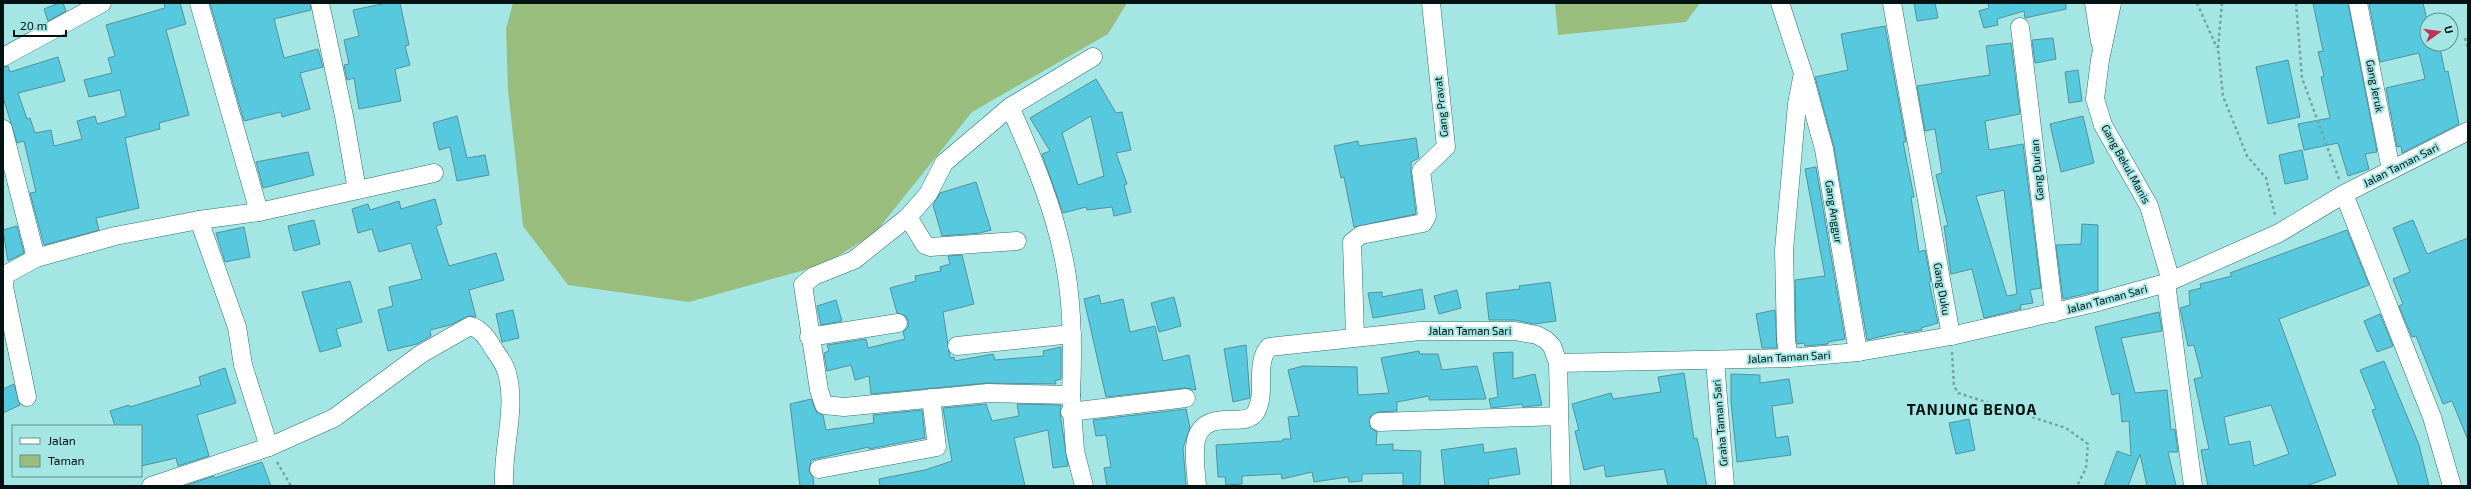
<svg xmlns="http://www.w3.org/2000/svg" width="2471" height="489" font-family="'Exo 2',sans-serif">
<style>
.green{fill:#99bd7c}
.building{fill:#57c9de;stroke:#52919d;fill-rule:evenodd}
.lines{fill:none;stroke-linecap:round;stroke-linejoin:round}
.minor-casing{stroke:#2e716e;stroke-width:19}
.path{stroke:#72a5a3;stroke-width:2.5;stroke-dasharray:3 3;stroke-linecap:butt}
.minor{stroke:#fff;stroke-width:18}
.labels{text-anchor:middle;stroke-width:4;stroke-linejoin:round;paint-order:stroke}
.street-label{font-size:11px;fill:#001212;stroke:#a4e6e3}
.district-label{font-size:15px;font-weight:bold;letter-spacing:1px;fill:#001212;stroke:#a4e6e3}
</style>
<rect width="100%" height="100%" fill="#a4e6e3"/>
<!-- green -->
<g class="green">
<path d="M513,3H1127L1108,34L972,112L875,233L823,265L689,302L568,285L523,226L508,90L506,29Z"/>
<path d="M1555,3H1700L1686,22L1558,35Z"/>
</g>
<!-- building -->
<g class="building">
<path d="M59,3H63L66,11L48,21L44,9Z"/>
<path d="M164,3H180L186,24L166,30L189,115L159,123L160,129L125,138L139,208L96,218L99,230L44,245L30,193L36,192L24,141L17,143L3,97V67L8,66L10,72L58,57L65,81L18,93L27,119L30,118L35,133L51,130L54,146L82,139L77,121L95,116L97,124L126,116L120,90L89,97L84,80L112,73L108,58L115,56L106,25L165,8Z"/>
<path d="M210,3H310L311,10L274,19L284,58L318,49L323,67L300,73L310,109L282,117L281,112L244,121Z"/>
<path d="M387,3H400L409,45L405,46L410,65L395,69L401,101L359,109L354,78L347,80L344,65L349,64L344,40L359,36L353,10Z"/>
<path d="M1914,3H1935L1938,18L1917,21Z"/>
<path d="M1988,3H2066V9L2025,18L2024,11L1997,19L1998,25L1984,28L1979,11L1989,8Z"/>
<path d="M2313,3H2348L2377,152L2365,154L2369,169L2348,176L2338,143L2304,150L2298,124L2330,118L2321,77L2324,76L2318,52L2323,51Z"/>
<path d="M2369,3H2423L2427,20V44H2439L2445,72L2448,71L2459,124L2402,153L2401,146L2397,147L2386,88L2425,79L2419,53L2380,62Z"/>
<path d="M1885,26L1906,142H1903L1914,197H1911L1919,252L1925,250L1931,281L1929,282L1938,323L1921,328L1922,330L1905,333L1904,331L1867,340L1834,147L1815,77L1848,70L1841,34Z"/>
<path d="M2053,38L2056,59L2035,63L2032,40Z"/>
<path d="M2011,43L2020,114L1985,121L1989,150L2023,144L2041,288L2030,290L2033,303L2020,305L2021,309L1984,318L1972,269L1951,274L1944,226H1948L1936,175L1942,173L1935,129L1925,131L1917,86L1990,75L1986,46ZM2004,190L2017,294L2007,296L1976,196Z"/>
<path d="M2288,60L2300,117L2268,124L2256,67Z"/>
<path d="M2078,70L2082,101L2069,103L2065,72Z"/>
<path d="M1096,79L1116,113L1122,112L1131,150L1116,153L1127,184L1124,185L1131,212L1114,216L1112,207L1087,210L1086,207L1063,213L1042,154L1050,151L1030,118ZM1091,116L1104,176L1078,185L1062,133Z"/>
<path d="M457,116L467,158L485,155L489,175L457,181L450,147L439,150L433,123Z"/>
<path d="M2083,116L2094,163L2061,172L2050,124Z"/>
<path d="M1416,138L1419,158L1411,162V172L1416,214L1354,227L1344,177L1341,178L1334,146L1358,141L1359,146Z"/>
<path d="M2302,150L2308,179L2285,184L2279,155Z"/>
<path d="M308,152L314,175L263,188L256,162Z"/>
<path d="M1816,167L1845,339L1828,342V344L1805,346L1804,343L1797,344L1796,339L1795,280L1825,276L1805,169Z"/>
<path d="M976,182L991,230L980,233L942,236L933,205L940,193Z"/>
<path d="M435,199L442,224L436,226L449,266L496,253L504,280L469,290L476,317L469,316L450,325L430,330L431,336L417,344L388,351L378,310L393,306L389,287L422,279L411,243L379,252L372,229L358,233L352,209L368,204L370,210L399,201L401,209Z"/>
<path d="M314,220L320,244L294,251L288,226Z"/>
<path d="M2413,220L2427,254L2468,238V440L2452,401L2443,404L2416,336L2412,337L2399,306L2403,304L2393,279L2410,272L2393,228Z"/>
<path d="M2082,224L2098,225V291L2063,299L2056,245L2081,244Z"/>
<path d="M17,226L24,253L8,261L3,230Z"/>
<path d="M244,227L250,257L225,262L216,233Z"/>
<path d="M2347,230L2369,285L2279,319L2336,475L2306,486H2208L2201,450L2209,449L2194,379L2202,377L2194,345L2188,346L2180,308L2190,305L2189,291L2201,288L2200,284L2232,276L2230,273ZM2271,405L2289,454L2254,466L2250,441L2229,445L2224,417Z"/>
<path d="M962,255L974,304L943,312L950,358L954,357L955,361L993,354L995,360L1044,356L1043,351L1061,347V379L1055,381L1056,384L987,383L871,394L869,376L855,380L851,365L827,371L824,353L829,351L827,345L866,339L868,348L905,339L903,332L908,327V321L906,316L897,313L890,288L916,281L915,276L941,271L940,267L950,264L948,256Z"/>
<path d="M350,281L362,322L336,329L341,346L320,352L302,292Z"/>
<path d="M1550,282L1556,321L1534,324L1515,320H1489L1486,293L1520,289L1519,286Z"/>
<path d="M1422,289L1425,309L1373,318L1368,293L1382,292V297Z"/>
<path d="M1457,290L1461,308L1439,314L1434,296Z"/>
<path d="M1099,295L1101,304L1123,299L1130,332L1155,326L1163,361L1189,355L1196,390L1185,388L1106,397L1084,299Z"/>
<path d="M1174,297L1181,326L1159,332L1151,303Z"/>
<path d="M836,300L842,321L821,325L817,306Z"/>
<path d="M513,310L519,338L502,342L496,314Z"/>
<path d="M1775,310L1777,348H1762L1756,314Z"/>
<path d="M2159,312L2162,331L2121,338L2135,393L2167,390L2171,430L2175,429L2178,452H2168L2176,486H2147L2140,454L2128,486H2104L2117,451L2131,456L2129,421L2122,422L2119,393L2112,395L2095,327Z"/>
<path d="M2380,314L2393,346L2377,352L2364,321Z"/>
<path d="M1246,345L1250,398L1233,402L1224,349Z"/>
<path d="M1419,351L1420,354H1438L1442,370L1477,366L1486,399L1429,400V396L1397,402V411L1378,412L1370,417V427L1377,432L1376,445L1393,444V450L1421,451L1420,486H1403V473L1362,474V481L1349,482L1348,477L1314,482L1312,472L1282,479L1281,474L1242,476V484L1226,485L1225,477H1218L1216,445L1283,441V439H1291L1288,417L1299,416L1288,370L1303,366L1357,367L1358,395L1389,393L1381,358Z"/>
<path d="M1513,352V379L1535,374L1542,405L1523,407L1522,404L1491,408L1489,399L1498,397L1493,353Z"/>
<path d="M2384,361L2419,445L2429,486H2399L2372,410L2376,409L2360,370Z"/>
<path d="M225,368L236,403L197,415L209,456L178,466L176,458L141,466V426H115L110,411L129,405L130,407L201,385L199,377Z"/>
<path d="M1684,373L1694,439L1697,438L1707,486H1668L1664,469L1606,477L1604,465L1584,470L1575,431L1579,430L1572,404L1611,393L1613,399L1661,392L1658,377Z"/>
<path d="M1731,374L1760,375V383L1789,379L1793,403L1772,406L1776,438L1788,436L1791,455L1737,462L1731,401Z"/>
<path d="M14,384L20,405L3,413V389Z"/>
<path d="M811,399L817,413L823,415L826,430L874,423L873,415L922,410L925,438L869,449V447L811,460L809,471L813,477L814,486H800L790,404Z"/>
<path d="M986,404L992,421L1019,416L1017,404L1061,405L1060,413L1068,466L1053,468L1048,430L1014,438L1025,486H880L879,479L925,470L952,461L943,408Z"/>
<path d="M1186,409L1190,428L1183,448L1186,486H1107L1104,468L1111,467L1106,435L1096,436L1093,420Z"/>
<path d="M1969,419L1975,450L1956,454L1949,423Z"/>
<path d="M1483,444L1484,453L1516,448L1520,474L1488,479L1489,486H1445L1441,450Z"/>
<path d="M262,462L271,486H184L214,476L215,478Z"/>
</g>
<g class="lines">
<defs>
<g id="minor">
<path d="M199,3L259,212"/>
<path d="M320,3L344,116L357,190"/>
<path d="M1780,3L1803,73L1797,104L1784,250L1786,340L1789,358"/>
<path d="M1892,3L1951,336"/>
<path d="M2094,3L2100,42"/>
<path d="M2112,3L2100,60L2095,99L2103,125L2149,206L2171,281"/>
<path d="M2358,3L2391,170"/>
<path d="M2020,27L2054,313"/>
<path d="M3,57L102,3"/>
<path d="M1804,76L1824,149L1858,352"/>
<path d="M1010,107L944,163L928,194L908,217L854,260L814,276L803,285L819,390L824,405L844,407L988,393L1071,395L1075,451L1084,486"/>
<path d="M3,129L36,258"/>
<path d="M2344,194L2432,417L2452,486"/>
<path d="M908,217L925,245L930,247L1017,241"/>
<path d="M199,220L237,327L243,365L269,447"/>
<path d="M2166,283L2193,486"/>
<path d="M1355,336L1352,242L1361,235L1423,223L1427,216L1421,171L1446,147L1431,3"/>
<path d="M809,337L898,323"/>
<path d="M957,346L1072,334"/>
<path d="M1715,360L1725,486"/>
<path d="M1558,363L1789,358L1858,352L1951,336L2090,304L2166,283L2279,233L2344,194L2468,131"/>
<path d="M1071,395C1073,352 1073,308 1065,265C1055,210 1033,158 1010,107L1093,57"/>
<path d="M27,397L4,287L5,275L36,258L115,236L199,220L259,212L434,173"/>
<path d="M1070,412L1186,398"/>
<path d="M1379,422L1559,416"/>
<path d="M819,469L937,447L931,398"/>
<path d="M151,486L269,447L334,418L421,354L470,326C480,328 488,339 493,348C498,356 505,364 507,373C517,409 502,448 504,486"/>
<path d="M1197,486C1196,472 1193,454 1196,440C1205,406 1246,430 1256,412C1267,392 1254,364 1269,347L1420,331H1515L1537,335L1546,340L1552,346L1558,363L1561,486"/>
</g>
</defs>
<!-- minor casing -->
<use href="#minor" class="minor-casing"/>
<!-- path -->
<g class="path">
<path d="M2197,3L2217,48"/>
<path d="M2222,3L2218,48L2223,96L2247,156L2266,178L2275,215"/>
<path d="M2296,3L2302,78L2339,179"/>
<path d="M2465,38L2468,48"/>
<path d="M1952,352L1954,386L1958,393L2066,428L2088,444L2086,468L2077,486"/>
<path d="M277,462L291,486"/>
</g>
<!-- minor -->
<use href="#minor" class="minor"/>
</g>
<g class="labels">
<!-- street labels -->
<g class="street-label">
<text transform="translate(2375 86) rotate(79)" y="4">Gang Jeruk</text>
<text transform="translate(1441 107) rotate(-96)" y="4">Gang Pravat</text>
<text transform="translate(2126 164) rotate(61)" y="4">Gang Bekul Manis</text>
<text transform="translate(2401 165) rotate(-27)" y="4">Jalan Taman Sari</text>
<text transform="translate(2037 170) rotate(-95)" y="4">Gang Durian</text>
<text transform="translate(1834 212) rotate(81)" y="4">Gang Anggur</text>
<text transform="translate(1942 289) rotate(80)" y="4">Gang Duku</text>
<text transform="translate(2107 299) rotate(-15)" y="4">Jalan Taman Sari</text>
<text x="1470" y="335">Jalan Taman Sari</text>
<text transform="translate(1789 357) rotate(-3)" y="4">Jalan Taman Sari</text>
<text transform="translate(1720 423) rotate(-95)" y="4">Graha Taman Sari</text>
</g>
<!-- district labels -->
<g class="district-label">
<text x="1972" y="415">TANJUNG BENOA</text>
</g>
</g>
<!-- border -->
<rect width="2471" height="489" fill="none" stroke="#001212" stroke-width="8"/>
<!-- legend -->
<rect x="12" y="425" width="130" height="52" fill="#a4e6e3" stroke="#62918f"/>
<rect x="20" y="438" width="20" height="6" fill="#ffffff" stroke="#62918f"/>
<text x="48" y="445" font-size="12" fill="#001212">Jalan</text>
<rect x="20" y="455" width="20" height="12" fill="#99bd7c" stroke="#62918f"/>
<text x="48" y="465" font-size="12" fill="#001212">Taman</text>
<!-- north arrow -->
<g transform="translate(2439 32) rotate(76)"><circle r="19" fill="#a4e6e3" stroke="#62918f"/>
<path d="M0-3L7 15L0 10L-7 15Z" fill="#c13254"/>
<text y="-6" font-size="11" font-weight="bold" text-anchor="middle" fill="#001212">U</text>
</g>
<!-- scale -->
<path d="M14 30v6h52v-6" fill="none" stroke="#001212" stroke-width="2"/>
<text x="20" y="30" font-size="12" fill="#001212" stroke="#a4e6e3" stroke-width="3" paint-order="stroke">20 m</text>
</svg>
